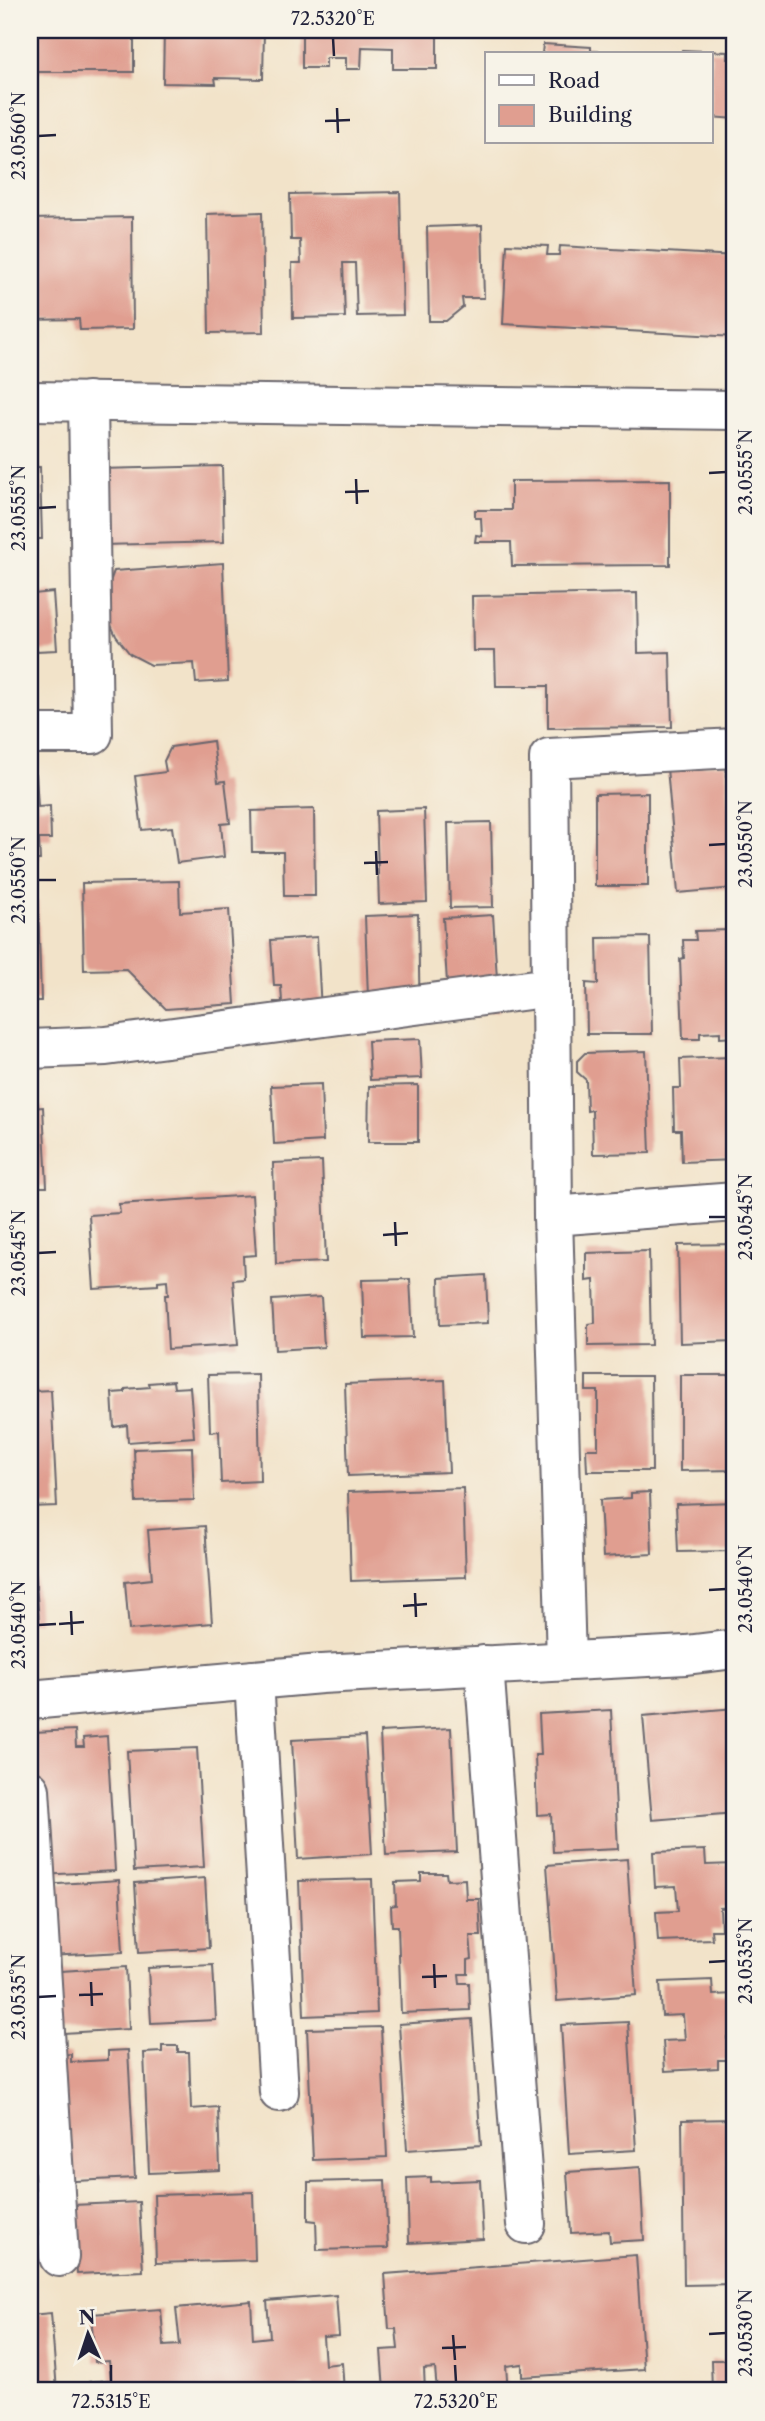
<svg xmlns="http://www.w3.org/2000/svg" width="765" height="2421" font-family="'Libre Caslon Text',serif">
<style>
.building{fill:#e09e90}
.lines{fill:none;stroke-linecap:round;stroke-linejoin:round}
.street-casing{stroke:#6b666d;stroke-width:42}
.street{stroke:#fff;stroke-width:38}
.ticks{fill:none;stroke:#22223b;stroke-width:2.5}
.neatline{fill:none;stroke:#22223b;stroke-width:2.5}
.ticks-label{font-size:18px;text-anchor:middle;fill:#22223b}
</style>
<rect width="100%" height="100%" fill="#f7f3e8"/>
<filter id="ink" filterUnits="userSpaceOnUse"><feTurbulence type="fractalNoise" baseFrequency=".0143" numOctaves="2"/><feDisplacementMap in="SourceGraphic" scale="14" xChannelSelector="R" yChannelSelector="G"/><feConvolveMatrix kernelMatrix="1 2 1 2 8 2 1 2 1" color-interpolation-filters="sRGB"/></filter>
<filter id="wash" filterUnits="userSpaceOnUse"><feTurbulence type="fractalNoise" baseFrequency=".00686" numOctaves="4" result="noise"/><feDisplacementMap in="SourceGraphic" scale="28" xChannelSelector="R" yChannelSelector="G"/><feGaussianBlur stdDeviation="1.57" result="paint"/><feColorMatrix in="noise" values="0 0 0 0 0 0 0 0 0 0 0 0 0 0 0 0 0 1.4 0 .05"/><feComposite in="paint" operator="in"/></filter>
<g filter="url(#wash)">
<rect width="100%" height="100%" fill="#f2e3c9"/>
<g id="blocks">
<!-- building -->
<g class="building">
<rect x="30" y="30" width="104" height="42"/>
<path d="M164,30H264L263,79L215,78L216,84L163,83Z"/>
<path d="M302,30H437V69H393V48L362,47L361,69H346V58H326V68H302Z"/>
<path d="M543,44L591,47V51L623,52V54H542Z"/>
<path d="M682,50L728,52L727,59H735V119L711,117V54H681Z"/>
<path d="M400,192L403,315L357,316L355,263H343L345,317L293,318L292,263H301L300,240H291L290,194Z"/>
<path d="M262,212L264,332L209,333L207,214Z"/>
<path d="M132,217L133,329L80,330L79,319L30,320V219Z"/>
<path d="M482,225L484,298H462L463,307L446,321H429L427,227Z"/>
<path d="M507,244L548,246L547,255H559L560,246L735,256V337L503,324Z"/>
<path d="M222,466L224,542L102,545L100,469Z"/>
<path d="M30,467H40L42,539H30Z"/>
<path d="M670,480V565L512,566L511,542H475L476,535L482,536L481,518H475V510H511V481Z"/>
<path d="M223,563L228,681L196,683L194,663L151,665L130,654L116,636L107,616L106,593L114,571Z"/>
<path d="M30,587H34V594L53,592L57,650L36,651V657L30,658Z"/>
<path d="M637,593L638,653L670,652L672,727L548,728V686H496L495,651H473L472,596Z"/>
<path d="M213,741L218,782L225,781L230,823L221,824L224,857L177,863L172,827L142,830L135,776L166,772L164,761L171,747Z"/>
<path d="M726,763L735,888L678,893L667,768Z"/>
<path d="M30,774H36L38,807L50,806L51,839H39L40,860H30Z"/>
<path d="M648,793V886H595V794Z"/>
<path d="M314,809L315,896H284L283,852H252L251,811Z"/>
<path d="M424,809L427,902L379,904L376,811Z"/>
<path d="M491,822L493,907L450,908L448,823Z"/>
<path d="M179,881L180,912L229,909L235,1004L166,1009L126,969L84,970L82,883Z"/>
<path d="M38,901L41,1001H30V902Z"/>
<path d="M418,914L420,1023L369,1024L365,916Z"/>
<path d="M493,915L499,1011L449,1015L443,918Z"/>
<path d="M730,930L735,1037L720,1038V1032L700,1033V1039H683L680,959L684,958L683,940H696L695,931Z"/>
<path d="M317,937L322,1029L276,1032L274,1002H282L281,986H274L271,940Z"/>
<path d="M650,937L652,1034H587L586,983L598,984L597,938Z"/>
<path d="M420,1039L422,1078L370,1080L368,1041Z"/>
<path d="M646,1051L650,1153L593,1154L592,1110L587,1111L586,1080L577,1072V1061L585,1053Z"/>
<path d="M730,1057L735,1160L682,1162L681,1130H674L673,1088H681L680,1059Z"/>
<path d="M321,1084L323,1141L274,1144L271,1086Z"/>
<path d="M418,1085V1142H368L369,1086Z"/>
<path d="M43,1107L47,1187H30V1108Z"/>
<path d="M322,1161L326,1262L276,1264L273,1163Z"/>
<path d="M252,1195L256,1255L243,1256L244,1279L233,1280L238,1345L168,1349L165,1295H168L167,1280L158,1281V1285L94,1289L89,1215L120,1213L119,1204Z"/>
<path d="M735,1244V1341L680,1343L678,1245Z"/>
<path d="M649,1251L651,1345L588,1346V1324L595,1323L594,1280L586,1281V1253Z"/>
<path d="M486,1275L488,1323L440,1325L439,1278Z"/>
<path d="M410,1279L413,1337L364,1338L362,1280Z"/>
<path d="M321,1297L324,1347L275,1350L272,1300Z"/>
<path d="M258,1374L260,1481L221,1483L219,1431L210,1432L208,1375Z"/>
<path d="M680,1375H734L735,1470L680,1471Z"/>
<path d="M586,1376H651L652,1471H587L586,1449H598V1391H586Z"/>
<path d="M445,1380L449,1472L348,1476L345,1384Z"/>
<path d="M173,1381L174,1388L190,1387L194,1437L128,1442L127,1425L114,1427L112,1393L125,1392V1389L150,1387L149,1383Z"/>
<path d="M51,1390L57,1506L30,1507V1391Z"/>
<path d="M192,1447L194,1500L136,1502L134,1449Z"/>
<path d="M463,1488L466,1577L351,1581L348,1492Z"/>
<path d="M650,1492L652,1554L603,1557L600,1500L631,1498V1493Z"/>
<path d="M735,1502V1551L678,1552L676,1504Z"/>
<path d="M205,1526L212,1623L129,1630L125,1582L152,1579L148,1530Z"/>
<path d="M30,1536H32L39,1621L30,1622Z"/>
<path d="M735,1708V1813L652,1820L643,1716Z"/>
<path d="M611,1710L618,1849L553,1852L551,1814L537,1815L535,1755H541L539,1714Z"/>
<path d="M451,1728L457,1852L386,1855L380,1732Z"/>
<path d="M75,1730L76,1747H84L83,1738L107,1736L115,1871L41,1875L33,1732Z"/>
<path d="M365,1736L372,1854L298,1859L292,1740Z"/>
<path d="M197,1748L204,1867L134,1871L127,1751Z"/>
<path d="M705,1850L706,1865L735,1864V1907L720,1908L721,1930H711L712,1939L658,1941L656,1912L678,1911L676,1886L655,1887L653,1852Z"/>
<path d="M627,1859L636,1995L557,2001L547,1865Z"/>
<path d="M421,1873H446L447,1880L465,1879L466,1899H479L481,1936H470L472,1959L468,1960V1974H459L460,1983H469L470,2010L401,2013L398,1926H392L391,1906L396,1905L395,1882L421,1881Z"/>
<path d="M205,1878L209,1948L139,1952L135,1883Z"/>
<path d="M372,1879L377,2013L304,2016L299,1881Z"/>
<path d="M119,1880L123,1952L48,1956L44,1885Z"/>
<path d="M213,1965L216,2020L151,2023L148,1968Z"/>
<path d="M126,1967L129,2029L47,2034L44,1972Z"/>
<path d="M712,1980L713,1995L735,1994V2036L727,2037L728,2060H718V2068L665,2071L663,2041L685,2040L683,2015L662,2016L660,1982Z"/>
<path d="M472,2019L481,2145L407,2150L399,2024Z"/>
<path d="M628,2022L636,2150L569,2154L561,2025Z"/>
<path d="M381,2027L387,2157L313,2160L307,2029Z"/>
<path d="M162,2046H178V2052H189L191,2109L218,2107L220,2170L149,2173L144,2053L162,2052Z"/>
<path d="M128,2050L135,2178L56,2182L52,2055L71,2054V2062L108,2060V2051Z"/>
<path d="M735,2119V2284L684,2285L682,2120Z"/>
<path d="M640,2167L644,2240L610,2242L609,2231L571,2233L567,2172Z"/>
<path d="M431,2177V2182L480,2180L483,2239L409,2243L407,2178Z"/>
<path d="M385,2180L388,2248L317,2250L316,2221L308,2220V2182Z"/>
<path d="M253,2192L255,2260L156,2263L154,2195Z"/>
<path d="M139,2202L143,2271L77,2274L73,2205Z"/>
<path d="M636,2255L644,2369L522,2377V2364L506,2366L508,2391H437L435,2368L424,2369L425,2391H384L381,2350L398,2349L396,2329H389L385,2274Z"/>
<path d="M336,2295L339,2336L323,2337L325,2365L342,2363L344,2391H314L313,2385L299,2387V2391H90L89,2382L111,2380L109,2361L95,2362L91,2314L161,2309L164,2346L180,2345L176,2308L251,2301L253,2339L270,2337L267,2301Z"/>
<path d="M51,2313L57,2391H30V2315Z"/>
<path d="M711,2360H735V2391H712Z"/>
</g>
</g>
</g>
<g filter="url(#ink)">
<use href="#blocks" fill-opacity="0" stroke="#6b666d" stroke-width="2"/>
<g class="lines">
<defs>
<g id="street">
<path d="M30,401L735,410"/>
<path d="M30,734H93L88,401"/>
<path d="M30,1049L106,1046L551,987"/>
<path d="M553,1216L549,758L735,748"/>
<path d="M566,1661L553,1216L735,1202"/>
<path d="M484,1665L526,2224"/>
<path d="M254,1680L279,2092"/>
<path d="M30,1700L321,1674L686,1655L735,1649"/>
<path d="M30,1790L59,2257"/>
</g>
</defs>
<!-- street casing -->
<use href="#street" class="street-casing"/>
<!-- street -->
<use href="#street" class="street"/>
</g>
</g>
<!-- ticks -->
<path class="ticks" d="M333,38L334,56M337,108L338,133M325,121L350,120M38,136L56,135M709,473L726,472M356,479L357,504M345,492L369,491M38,508L56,507M709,845L726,844M376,851L377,875M364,863L388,862M38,880H56M709,1217H726M395,1222L396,1246M383,1235L408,1233M38,1253L56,1252M709,1590L726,1589M415,1593L416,1617M403,1606L427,1604M71,1611L72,1635M59,1624L84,1622M38,1625L56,1624M709,1962L726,1961M434,1964L435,1988M422,1977L447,1976M91,1982L92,2006M79,1995L103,1994M38,1997L56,1996M709,2334L726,2333M453,2335L455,2360M442,2348L466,2347M111,2365V2382M455,2365L456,2382"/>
<!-- margin -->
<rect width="765" height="2421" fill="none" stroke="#f7f3e8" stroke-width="77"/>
<!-- legend -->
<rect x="485" y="52" width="228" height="91" fill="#f7f3e8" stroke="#a29fa3" stroke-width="2"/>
<rect x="499" y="75" width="35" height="10" fill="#ffffff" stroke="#a29fa3" stroke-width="2"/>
<text x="548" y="88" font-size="21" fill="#22223b">Road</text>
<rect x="499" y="105" width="35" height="21" fill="#e09e90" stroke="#a29fa3" stroke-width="2"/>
<text x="548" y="122" font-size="21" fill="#22223b">Building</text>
<!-- north arrow -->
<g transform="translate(88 2334) rotate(357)" stroke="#f7f3e8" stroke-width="5" paint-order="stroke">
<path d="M0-5L12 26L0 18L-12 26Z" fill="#22223b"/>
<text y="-10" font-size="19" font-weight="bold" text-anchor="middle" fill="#22223b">N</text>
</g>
<rect x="38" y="38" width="688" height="2344" class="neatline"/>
<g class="ticks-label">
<text x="333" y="25">72.5320°E</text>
<text transform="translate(19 136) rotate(-90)" y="6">23.0560°N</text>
<text transform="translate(746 472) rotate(-90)" y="6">23.0555°N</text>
<text transform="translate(19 508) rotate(-90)" y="6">23.0555°N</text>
<text transform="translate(746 844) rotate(-90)" y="6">23.0550°N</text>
<text transform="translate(19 880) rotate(-90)" y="6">23.0550°N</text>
<text transform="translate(746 1217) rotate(-90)" y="6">23.0545°N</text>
<text transform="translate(19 1253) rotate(-90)" y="6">23.0545°N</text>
<text transform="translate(746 1589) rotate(-90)" y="6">23.0540°N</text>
<text transform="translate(19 1625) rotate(-90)" y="6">23.0540°N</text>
<text transform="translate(746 1961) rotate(-90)" y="6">23.0535°N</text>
<text transform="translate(19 1997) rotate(-90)" y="6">23.0535°N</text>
<text transform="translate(746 2333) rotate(-90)" y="6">23.0530°N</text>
<text x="111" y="2408">72.5315°E</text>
<text x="456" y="2408">72.5320°E</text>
</g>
</svg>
